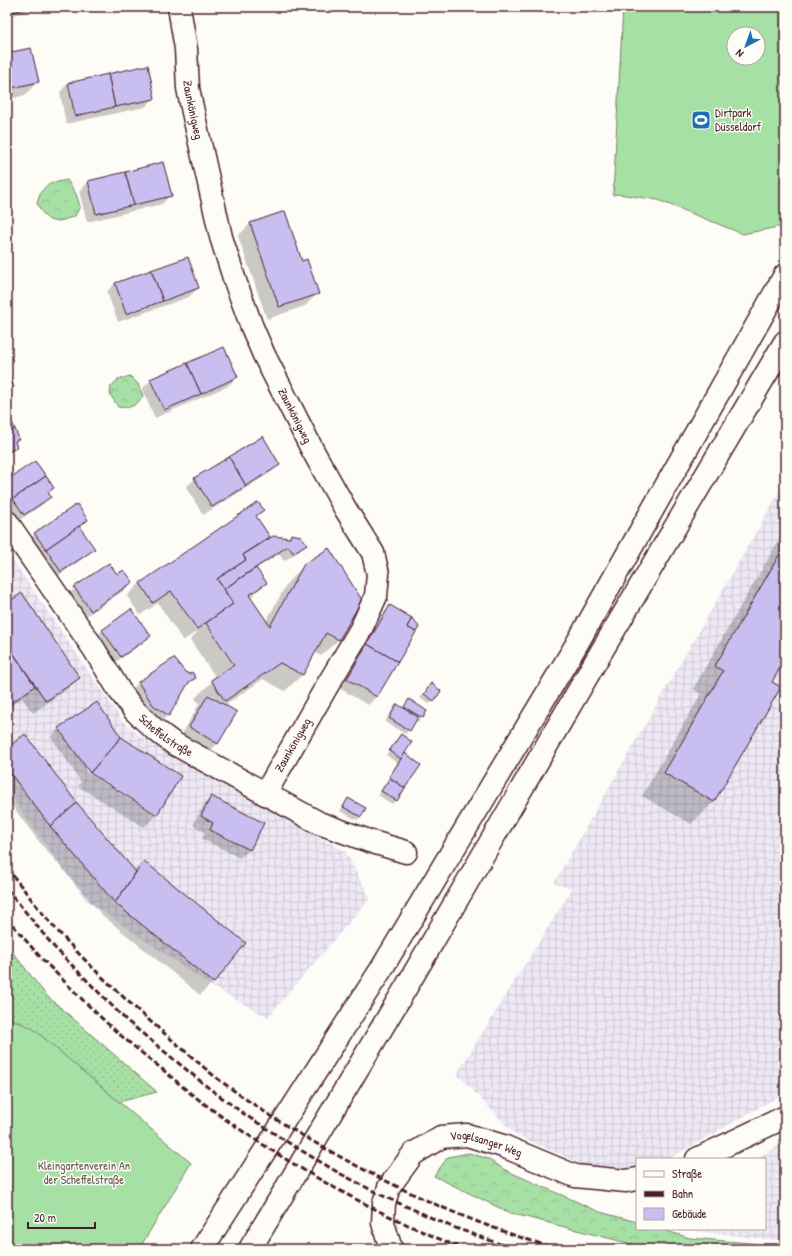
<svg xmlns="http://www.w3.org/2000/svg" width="792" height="1256" font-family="'Patrick Hand',sans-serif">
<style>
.industrial{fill:url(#industrial-grid)}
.grass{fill:url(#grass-dots);stroke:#788068}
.forest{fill:url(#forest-crowns);stroke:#788068}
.garden{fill:#a7e0a5;stroke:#788068;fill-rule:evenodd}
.shadow{fill:#0003;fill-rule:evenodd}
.building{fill:#c9bef0;stroke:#4a1f2b}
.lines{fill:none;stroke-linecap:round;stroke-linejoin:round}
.minor-casing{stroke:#4a1f2b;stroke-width:25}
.major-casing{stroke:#4a1f2b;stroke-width:25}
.minor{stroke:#fdfcf7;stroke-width:22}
.major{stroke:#fdfcf7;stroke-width:22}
.rail{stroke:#4a1f2b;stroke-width:3;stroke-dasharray:6 3;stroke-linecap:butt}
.labels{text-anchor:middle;stroke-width:3;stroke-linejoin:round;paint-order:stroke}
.street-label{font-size:12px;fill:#4a1f2b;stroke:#fdfcf7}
.poi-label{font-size:12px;fill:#4a1f2b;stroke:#fdfcf7;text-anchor:start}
.park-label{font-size:12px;fill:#665950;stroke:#fdfcf7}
</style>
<defs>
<pattern id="industrial-grid" width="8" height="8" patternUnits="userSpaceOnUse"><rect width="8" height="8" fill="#ede9f5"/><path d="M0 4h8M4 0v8" fill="none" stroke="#cdc7d2"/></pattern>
<pattern id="grass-dots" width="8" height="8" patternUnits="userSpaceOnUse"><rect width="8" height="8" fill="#a7e0a5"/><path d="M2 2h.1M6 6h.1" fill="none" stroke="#91c08e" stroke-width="1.8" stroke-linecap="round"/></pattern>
<pattern id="forest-crowns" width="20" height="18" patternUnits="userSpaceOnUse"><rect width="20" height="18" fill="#a7e0a5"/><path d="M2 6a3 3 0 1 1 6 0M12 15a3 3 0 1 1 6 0" fill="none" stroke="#91c08e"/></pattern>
</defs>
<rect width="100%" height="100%" fill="#fdfcf7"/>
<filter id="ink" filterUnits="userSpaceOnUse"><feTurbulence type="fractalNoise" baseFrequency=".025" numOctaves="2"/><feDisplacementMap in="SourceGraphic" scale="8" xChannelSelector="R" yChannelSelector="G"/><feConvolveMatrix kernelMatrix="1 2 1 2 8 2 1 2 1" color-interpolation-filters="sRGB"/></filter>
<g filter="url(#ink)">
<!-- industrial -->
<g class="industrial">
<path d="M785,482V1093L672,1157L664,1159H637V1166L627,1168L586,1166L516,1135L457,1074L572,889L554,883Z"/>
<path d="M7,552L122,720L140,736L170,755L345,851L370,898L268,1017L211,986L85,899L7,791Z"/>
<path d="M785,1142V1240H774L686,1230L765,1229V1159H755Z"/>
</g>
<!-- grass -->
<path class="grass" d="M7,945L46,995L157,1092L119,1102L9,1019H7Z"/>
<!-- forest -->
<g class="forest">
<path d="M67,180L76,194L80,206L75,216C53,224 48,225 37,203L41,192L48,184Z"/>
<path d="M130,376L138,384L143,396C136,406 130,409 118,407L110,394L111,386L119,379Z"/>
<path d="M469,1153L489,1159L505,1170L600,1212L637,1222V1229H660L690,1238L785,1246V1249H651L510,1213L434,1176L448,1157Z"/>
</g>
<!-- garden -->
<g class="garden">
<path d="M623,7H785V224L778,227L743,234L658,200L618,194L613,195ZM734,34H758V58H734Z"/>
<path d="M9,1018L32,1028L191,1163L139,1249H7V1019Z"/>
</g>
<!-- shadow -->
<g class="shadow">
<path d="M7,7H52L7,16Z"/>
<path d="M7,55L37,82L25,95L7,100Z"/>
<path d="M68,83L154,98L145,107L66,124L60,92Z"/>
<path d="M163,163L170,195L162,204L87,222L79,191L88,182Z"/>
<path d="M251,223L301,262L318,293L305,306L267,319L238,236Z"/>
<path d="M115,283L198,288L189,297L118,322L107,292Z"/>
<path d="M236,377L228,386L155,418L142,389L151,380Z"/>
<path d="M7,418L18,439L14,442L16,447L7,456Z"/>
<path d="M279,465L270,473L203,515L186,487L195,479Z"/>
<path d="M7,481L53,488L47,493L50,496L42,505L15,523L7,512Z"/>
<path d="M258,504L262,510L255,517L270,539H287L291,535L305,544L297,553L284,561L279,554L256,569L265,583L250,598L266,621L288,582L305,565L360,600L338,640L321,656L314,652L302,675L285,691L263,679L224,706L217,744L209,752L181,736L199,704L195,698L216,678L190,640L197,633L196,632L183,641L158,603L140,615L127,596L140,583ZM217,581H219L227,593L226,594Z"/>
<path d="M87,520L79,528L93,548L85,557L52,580L26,542L35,534Z"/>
<path d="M785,529V657L770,683L714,802L691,824L642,796L701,694L693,689Z"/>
<path d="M131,582L123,591L82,619L66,597L75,588Z"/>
<path d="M7,604L79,678L66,690L33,713L22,698L7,709Z"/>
<path d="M391,606L377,696L368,705L339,688L382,615Z"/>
<path d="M103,630L150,636L141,644L112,665L94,639Z"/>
<path d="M174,659L184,673L195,678L185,687L168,715L159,724L130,692L138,683Z"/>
<path d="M423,694L433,701L429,704L420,698Z"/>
<path d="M409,701L426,711L418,722L415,720L409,730L405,734L385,722L393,709L397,705L403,708Z"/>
<path d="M97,703L120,738L180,776L157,815L144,827L78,786L81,782L51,737L59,728ZM86,769L155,812V815L85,771Z"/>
<path d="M401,735L403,754L420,765L396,800L392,804L378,795L397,763L386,755Z"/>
<path d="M7,749L77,804L134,872L144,862L213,982L200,995L102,915L37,839L7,799Z"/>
<path d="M211,797L263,823L249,850L240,858L202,839L205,832L193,825L203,806Z"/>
<path d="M348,800L361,816L357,820L340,811L344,804Z"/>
</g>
<!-- building -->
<g class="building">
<path d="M7,7H31V8L7,13Z"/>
<path d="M31,48L39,82L12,88L13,95L7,96V53Z"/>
<path d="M148,65L155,99L115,107L108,74Z"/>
<path d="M108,74L115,107L75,116L68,83Z"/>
<path d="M163,162L172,196L134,205L125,172Z"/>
<path d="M125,172L134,205L96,214L88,181Z"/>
<path d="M285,211L302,261L307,259L319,294L279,307L250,223Z"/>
<path d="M188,257L199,288L163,301L151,270Z"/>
<path d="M151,270L163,301L126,314L115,283Z"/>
<path d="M224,347L238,377L201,394L187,363Z"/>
<path d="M187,363L201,394L164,410L150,379Z"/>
<path d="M7,370L14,387L7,390Z"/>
<path d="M9,416L15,429L7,433V417Z"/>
<path d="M15,429L19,439L15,441L17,448L7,452V433Z"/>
<path d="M263,436L280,465L246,486L229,457Z"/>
<path d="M229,457L246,486L212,507L194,478Z"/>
<path d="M35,461L46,476L13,499L7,491V480Z"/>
<path d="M46,476L54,488L48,492L51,497L24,515L13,499Z"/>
<path d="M258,502L264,510L256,516L270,537L243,555L246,560L217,579L233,604L197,629L171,591L153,603L140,583Z"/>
<path d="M77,504L88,520L46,549L34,533Z"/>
<path d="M79,526L95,549L61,572L46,549Z"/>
<path d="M291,534L301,536L307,544L293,553L288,546L224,589L217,579L246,560L243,555L273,536L290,538Z"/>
<path d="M785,545V659L772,682L781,687L714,802L664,773L723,671L715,666Z"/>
<path d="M329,548L362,600L339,640L326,633L303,675L280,663L225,701L211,680L234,665L206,623L233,604L224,589L256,568L267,583L249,595L270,626L304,564Z"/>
<path d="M109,563L117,574L124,570L133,582L91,611L74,587Z"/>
<path d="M22,593L80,678L46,701L7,644V603Z"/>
<path d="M390,605L412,618L407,627L416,632L398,662L367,644Z"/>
<path d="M131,609L151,636L121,657L102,630Z"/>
<path d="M412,618L419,627L416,632L407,627Z"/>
<path d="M7,644L35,686L7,706Z"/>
<path d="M367,644L398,662L377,697L347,679Z"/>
<path d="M174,658L185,672L189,674L192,672L196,678L189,682L169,716L153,705L138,682Z"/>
<path d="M431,683L441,691L434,701L424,694Z"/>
<path d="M208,695L237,712L218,744L189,727Z"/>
<path d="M409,699L427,711L423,718L404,707Z"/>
<path d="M97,702L121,737L90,773L58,728Z"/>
<path d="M397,704L418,717L410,731L389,718Z"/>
<path d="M25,734L77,803L50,826L7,769V748Z"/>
<path d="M401,734L412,742L401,759L389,751Z"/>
<path d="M121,737L181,776L157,815L90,773Z"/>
<path d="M405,753L421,765L405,788L389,777Z"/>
<path d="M390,778L405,788L397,801L381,791Z"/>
<path d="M211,796L264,823L250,850L210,830L213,823L201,816Z"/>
<path d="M348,798L366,808L361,817L343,807Z"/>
<path d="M77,803L136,872L115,903L50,826Z"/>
<path d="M144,861L246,943L214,983L115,903Z"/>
</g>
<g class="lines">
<defs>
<g id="minor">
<path id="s1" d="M179,7L186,49L188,88L191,103L221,237L235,281L252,327L264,355L313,451L346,510L373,553L378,574L376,596L361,629L327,686L265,794"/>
<path id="s2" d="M7,522L94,649L119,690L134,710L153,728L173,743L319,823L369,841L406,852"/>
<path d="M697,1159L785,1117"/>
<path id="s3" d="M391,1249L383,1223L384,1203L389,1187L413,1154L441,1137L467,1135L503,1146L575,1176L626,1181L637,1179"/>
</g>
<g id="major">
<path d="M202,1249L382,968L575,647L785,275"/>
<path d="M250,1249L408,984L597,659L785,342"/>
</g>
</defs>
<!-- minor casing -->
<use href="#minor" class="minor-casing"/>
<!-- major casing -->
<use href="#major" class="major-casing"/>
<!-- minor -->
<use href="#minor" class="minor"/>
<!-- major -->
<use href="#major" class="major"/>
<!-- rail -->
<g class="rail">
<path d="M7,868C26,892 45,918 66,940C101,978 139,1012 178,1045C191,1056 204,1068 218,1079C250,1103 285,1126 321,1146C396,1189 476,1226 559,1249"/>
<path d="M7,889L54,947L126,1020L210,1089L247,1116L292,1145L339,1173L381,1195L450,1226L514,1249"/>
<path d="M7,918C19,932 31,947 44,961C68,985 92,1010 118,1033C132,1045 147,1057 162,1069C175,1080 188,1092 202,1102C282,1162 371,1212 464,1249"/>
</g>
</g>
</g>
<!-- icons -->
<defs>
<symbol id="stadium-square" viewBox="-11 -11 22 22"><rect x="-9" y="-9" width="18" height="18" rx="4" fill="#1f6fb2" stroke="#fdfcf7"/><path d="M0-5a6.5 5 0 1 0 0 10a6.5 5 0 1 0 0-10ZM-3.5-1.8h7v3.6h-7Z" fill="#fff"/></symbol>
</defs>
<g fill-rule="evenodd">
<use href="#stadium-square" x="690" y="109" width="22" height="22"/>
</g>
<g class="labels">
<!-- street labels -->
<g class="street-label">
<text dy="4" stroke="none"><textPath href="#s1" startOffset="104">Zaunkönigweg</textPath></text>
<text dy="4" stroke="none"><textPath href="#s1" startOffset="428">Zaunkönigweg</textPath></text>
<text dy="4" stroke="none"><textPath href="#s2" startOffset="268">Scheffelstraße</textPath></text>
<text transform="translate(293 745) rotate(-60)" y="4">Zaunkönigweg</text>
<text dy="4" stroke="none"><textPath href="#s3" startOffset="184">Vogelsanger Weg</textPath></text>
</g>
<!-- poi labels -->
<g class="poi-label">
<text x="715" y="117">Dirtpark<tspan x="715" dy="14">Düsseldorf</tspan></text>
</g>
<!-- park labels -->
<g class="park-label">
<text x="84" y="1170">Kleingartenverein An<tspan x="84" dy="14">der Scheffelstraße</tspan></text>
</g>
</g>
<!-- margin -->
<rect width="792" height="1256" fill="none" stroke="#fdfcf7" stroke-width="24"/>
<rect x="12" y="12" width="768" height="1232" fill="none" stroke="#4a1f2b" stroke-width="1.5" filter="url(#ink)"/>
<!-- legend -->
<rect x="636" y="1158" width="130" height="72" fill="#fdfcf7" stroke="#b5a4a5"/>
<rect x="644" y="1171" width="20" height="6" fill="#fdfcf7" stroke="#b5a4a5"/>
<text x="672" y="1178" font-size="12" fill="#4a1f2b">Straße</text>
<rect x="644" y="1191" width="20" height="6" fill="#4a1f2b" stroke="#b5a4a5"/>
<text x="672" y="1198" font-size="12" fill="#4a1f2b">Bahn</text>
<rect x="644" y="1208" width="20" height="12" fill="#c9bef0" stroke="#b5a4a5"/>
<text x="672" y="1218" font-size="12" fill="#4a1f2b">Gebäude</text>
<!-- north arrow -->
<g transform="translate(746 46) rotate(221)"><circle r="19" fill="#fdfcf7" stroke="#b5a4a5"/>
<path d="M0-3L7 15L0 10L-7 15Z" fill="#1f6fb2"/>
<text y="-6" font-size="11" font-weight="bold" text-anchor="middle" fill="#4a1f2b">N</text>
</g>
<!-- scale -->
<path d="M28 1222v6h67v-6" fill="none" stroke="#4a1f2b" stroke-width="2"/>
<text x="34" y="1222" font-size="12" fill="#4a1f2b" stroke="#fdfcf7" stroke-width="3" paint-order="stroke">20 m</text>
</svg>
